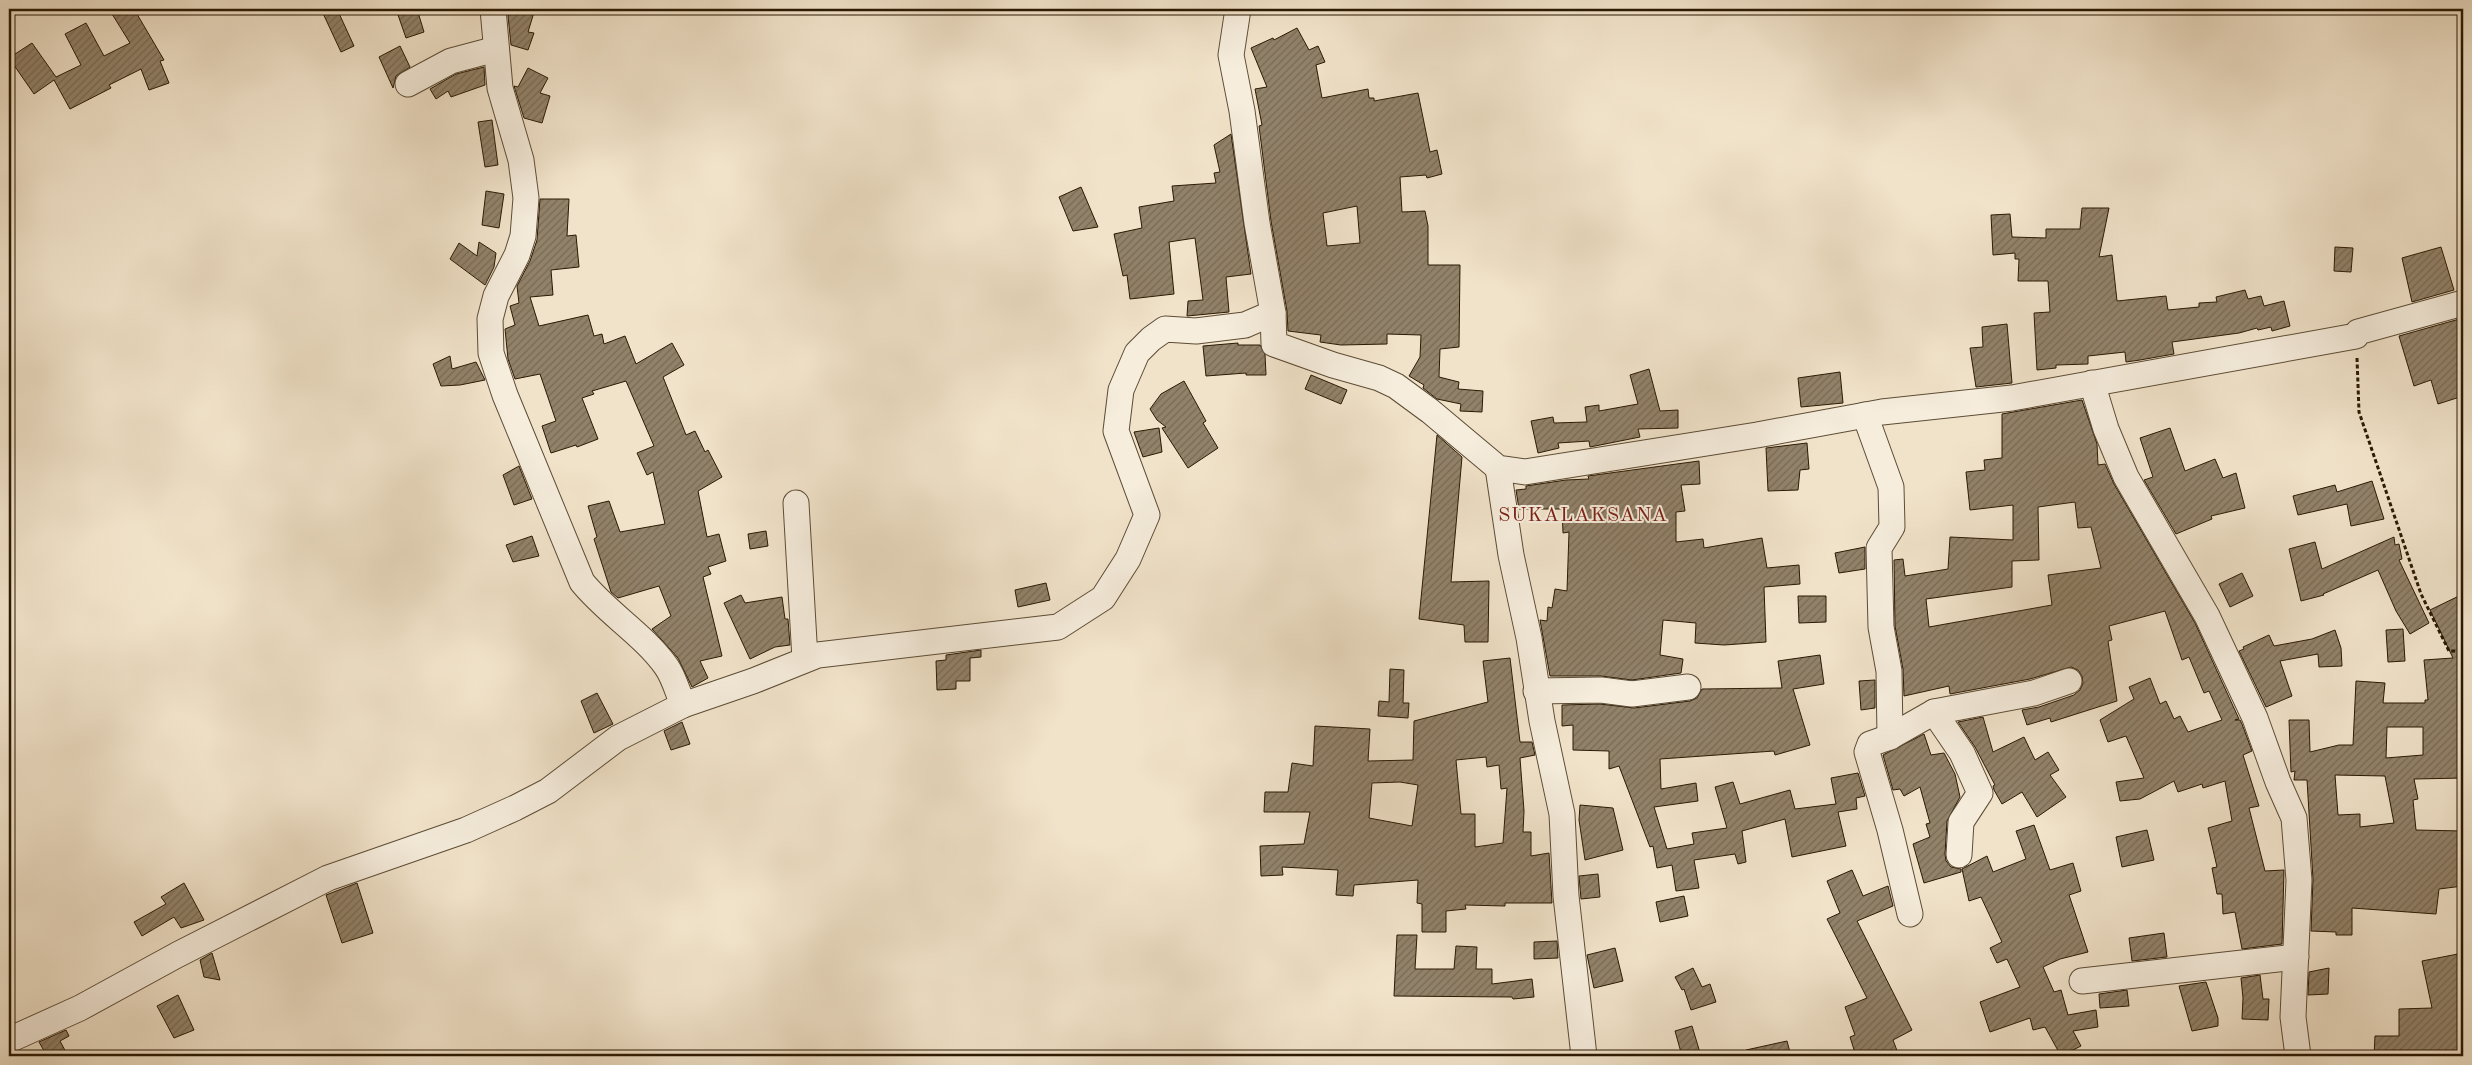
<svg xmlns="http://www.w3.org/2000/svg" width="2472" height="1065" font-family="'Old Standard TT',serif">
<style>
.building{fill:url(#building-hatch);stroke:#2b1903;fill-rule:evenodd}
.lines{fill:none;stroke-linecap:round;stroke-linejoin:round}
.minor-casing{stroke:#5c4c35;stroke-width:27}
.path{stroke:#2b1903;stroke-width:3;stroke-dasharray:4 2.5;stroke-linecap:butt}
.minor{stroke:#f6eddd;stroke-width:25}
.labels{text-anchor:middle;stroke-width:4;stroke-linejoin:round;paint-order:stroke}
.quarter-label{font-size:20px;letter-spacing:1px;fill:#7a1f14;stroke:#f6eddd}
</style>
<defs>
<pattern id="building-hatch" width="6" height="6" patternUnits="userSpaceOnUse" patternTransform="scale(1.25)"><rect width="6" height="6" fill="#92826a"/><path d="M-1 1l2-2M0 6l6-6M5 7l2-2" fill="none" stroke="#776a55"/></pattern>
</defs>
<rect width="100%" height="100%" fill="#f1e3ca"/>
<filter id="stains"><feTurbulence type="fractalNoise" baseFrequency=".004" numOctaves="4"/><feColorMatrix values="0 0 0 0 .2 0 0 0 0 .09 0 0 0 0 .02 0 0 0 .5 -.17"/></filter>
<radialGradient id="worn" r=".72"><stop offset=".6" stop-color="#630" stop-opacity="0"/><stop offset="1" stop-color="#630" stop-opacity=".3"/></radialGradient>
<!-- building -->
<g class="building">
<path d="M109,9H134L164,60L160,61L169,83L149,90L141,69L109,85L111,88L70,109L54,80L34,94L9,58L32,43L56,77L81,65L65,34L86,23L104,56L130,43Z"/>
<path d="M321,9H337L354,46L341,52Z"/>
<path d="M409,9H417L424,32L406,38L397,12Z"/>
<path d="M510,9H535L528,32L534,33L528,50L511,45L508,16Z"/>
<path d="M1297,28L1309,50L1318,46L1325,62L1316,65L1322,98L1368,89L1369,98H1374V101L1418,93L1430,152L1437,150L1442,174L1427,178L1426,175L1400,177L1402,212L1425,211L1428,226V265H1460L1459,347L1440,349L1439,377L1459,382L1458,389L1483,391L1482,412L1460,411L1461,404L1437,399L1423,388L1424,385L1409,376L1420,357L1421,335L1387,334V344L1341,345L1320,342L1321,335L1288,331L1287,311L1271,221L1259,126L1262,125L1255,89L1267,87L1251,48L1273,38L1274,40ZM1357,206L1360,243L1327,246L1323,213Z"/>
<path d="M400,46L410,67L396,76L393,88L379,57Z"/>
<path d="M484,67L485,85L451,97L448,91L436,99L430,89L456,74Z"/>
<path d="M528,68L548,78L540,93L550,96L542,123L524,118L514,86L518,87Z"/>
<path d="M492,120L498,165L485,167L478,122Z"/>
<path d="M1231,134L1251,274L1226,277L1229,312L1187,316L1188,301L1203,300L1195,238L1169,242L1174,294L1130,299L1127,275L1123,276L1114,234L1142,228L1139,207L1174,201L1172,186L1216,183L1214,173L1220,172L1214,145Z"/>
<path d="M1081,187L1098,227L1073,231L1059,197Z"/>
<path d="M486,191L504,194L499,228L482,225Z"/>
<path d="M540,199H569L567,236L576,235L579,267L551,270L553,295L530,297L539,326L588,315L594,336L602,334L604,344L625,336L636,364L672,343L684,365L663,377L686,435L695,431L705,452L708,450L722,477L698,491L707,537L719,534L726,561L708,567L711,574L703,577L722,656L700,661L708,678L692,687L678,658L652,629L671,616L659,586L618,598L611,592L594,539L597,537L588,506L609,501L620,532L665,524L653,472L647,475L637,453L654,446L626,381L592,391L594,394L582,398L598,439L577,447L576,445L551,453L542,426L556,421L540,374L515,379L508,359L505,329L515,325L510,306L519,303L517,286L530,261L537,240Z"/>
<path d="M2082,208H2109L2099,257L2112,255L2117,301L2166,296L2168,310L2199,307V303L2217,302L2216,297L2245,290L2248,299L2261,296L2264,306L2284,301L2290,326L2272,331L2271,327L2258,330L2257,328L2239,333L2172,342L2174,354L2140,360L2126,362L2125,352L2088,356V364L2056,365V368L2037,370L2034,313L2050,312L2048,281H2018L2019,259H2015V253L1993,255L1991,215L2010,214L2012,237L2046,238V229H2080Z"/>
<path d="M479,242L496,253L494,267L485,285L450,259L459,243L477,256Z"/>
<path d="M2335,247L2353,248L2351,272L2334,271Z"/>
<path d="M2441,247L2454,290L2412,302L2402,258Z"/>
<path d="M2463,318V396L2438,404L2431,380L2414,386L2399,336Z"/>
<path d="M2007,324L2012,383L1976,387L1970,348L1983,347L1982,327Z"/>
<path d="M1238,343V345H1260L1265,354L1266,375H1246V373L1206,376L1203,346Z"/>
<path d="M450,356L452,369L476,362L485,380L460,385L441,386L433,364Z"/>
<path d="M1649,369L1660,411L1678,410V428L1638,429L1640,437L1590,447L1589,441L1558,443L1559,448L1538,453L1531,421L1553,417L1554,423L1587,422L1585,407L1599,405V411L1638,404L1630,375Z"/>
<path d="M1840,372L1843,403L1801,407L1798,378Z"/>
<path d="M1311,375L1347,390L1341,404L1305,389Z"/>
<path d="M1184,381L1206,421L1203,423L1218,448L1188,468L1162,428L1166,427L1157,420L1150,409L1161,394Z"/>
<path d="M2082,400L2097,444L2098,465L2105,464L2114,484L2195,623L2239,719L2235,720H2240L2242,724L2252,751L2243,755L2259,806L2249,808L2265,871L2284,870L2282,944L2242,949L2235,912L2223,914L2222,894H2217L2212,868L2217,867L2208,828L2232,821L2225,781L2203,788L2202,784L2178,792L2174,781L2140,799L2120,801L2116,782L2144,778L2126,736L2108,742L2100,720L2134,699L2129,687L2150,678L2160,704L2166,701L2174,719L2180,716L2188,732L2222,720L2209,691L2204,693L2189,657L2182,660L2165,611L2109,626L2112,640L2108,641L2117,701L2051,722L2050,718L2027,725L2022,710L2039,707L2074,695L2080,690L2083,683L2082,676L2078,670L2071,667L2030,679L1950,694L1949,686L1904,696L1903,669L1895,626L1894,560L1903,559L1905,576L1948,569L1950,537L2013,540V505L1970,510L1966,472L1985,470L1984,460L2002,458V414ZM2075,502L2078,528L2091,527L2101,568L2048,575L2052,605L1929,627L1926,599L2012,587V561L2039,560L2038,507Z"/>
<path d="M1159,428L1162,452L1143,457L1134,432Z"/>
<path d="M2170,428L2185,471L2215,459L2223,478L2236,473L2245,508L2211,516L2212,519L2176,534L2144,480L2153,477L2140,438Z"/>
<path d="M1437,435L1462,457L1451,582L1489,581L1488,642H1465L1464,625L1419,619Z"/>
<path d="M1807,443L1809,469L1800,470L1798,490L1768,491L1766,448Z"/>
<path d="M1699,461L1700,484L1681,485L1685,511L1676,512V542L1703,539L1704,548L1762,538L1767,568L1799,565L1800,584L1764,587L1766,642L1724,645L1695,643L1696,623L1663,620L1660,655L1683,659L1681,673L1632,680L1601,676H1550L1540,620L1547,621L1548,607L1552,608L1555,589L1567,591L1569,532L1563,533L1562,509H1519L1516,490L1526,489V486L1566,480L1589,479L1588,476Z"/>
<path d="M519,466L532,499L514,505L503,475Z"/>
<path d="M2372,481L2384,519L2351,526L2347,504L2298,515L2293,496L2335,485L2337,492Z"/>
<path d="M766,531L768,546L750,549L748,534Z"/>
<path d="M532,536L539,556L513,562L506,545Z"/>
<path d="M2394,537L2395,545L2399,544L2402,559L2399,560L2429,623L2410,634L2396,611L2378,570L2323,594L2324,595L2301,601L2289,549L2315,542L2322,569Z"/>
<path d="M1865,547V569L1839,573L1835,553Z"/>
<path d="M2242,573L2253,596L2230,607L2219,584Z"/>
<path d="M1046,583L1050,600L1018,607L1015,590Z"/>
<path d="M2463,594V778L2414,779L2418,799L2413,800L2416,830L2463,831V886L2439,889L2436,914L2352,908V935H2336V932L2311,931L2313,879L2307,780H2294L2295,771L2291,772L2289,720H2309L2310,752L2339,745H2353L2356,681L2385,683L2383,703H2425V700H2428L2424,660L2453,658L2430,610ZM2387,727H2423V755L2386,758ZM2335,775L2385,776L2394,823L2360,827V814L2338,815Z"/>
<path d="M741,595L745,603L782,597L785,619H788L790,645L775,647L750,659L724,603Z"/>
<path d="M1798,596H1826V622L1799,623Z"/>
<path d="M2403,629L2405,661L2388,662L2386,630Z"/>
<path d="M2335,630L2341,648L2342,666L2319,667L2318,654L2280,661L2292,696L2266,707L2239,651L2244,649L2243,647L2269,635L2274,646L2312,639Z"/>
<path d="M981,650V657L970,658V681H956V689L937,690L936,661L946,660V655Z"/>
<path d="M1820,655L1824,684L1793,689L1810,745L1775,755L1774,751L1660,759L1661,789L1696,783L1698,801L1654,807L1667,849L1694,844L1692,833L1727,828L1715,787L1733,782L1740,804L1790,790L1795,809L1836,804L1831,778L1858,773L1865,796L1856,798L1857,809L1838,812L1846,846L1792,857L1785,819L1742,831L1746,862L1738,864L1735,854L1694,860L1699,888L1676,891L1672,865L1657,868L1653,846L1650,847L1619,766L1609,769V751L1573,750V725L1562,726V705L1600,704L1634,708L1690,701L1697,698L1702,689L1782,688L1778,661Z"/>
<path d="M1510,658L1520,742H1532L1535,755L1520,758L1524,811L1523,832H1531V856L1549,853L1552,903H1505V906L1465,905L1466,909L1446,911V932H1422V904L1417,903L1418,880L1354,885L1353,896L1336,895L1338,870L1282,867L1283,875L1261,876L1260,846L1304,844L1310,812H1264L1265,792H1288L1292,763L1313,766L1315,726L1370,729L1368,761L1413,760L1414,721L1488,702L1483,661ZM1486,757L1487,767L1499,765L1501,789L1507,788L1503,843L1475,847V814H1461L1456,760ZM1400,782L1418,785L1412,826L1369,818L1372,783Z"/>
<path d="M1390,669L1404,670L1403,703H1409L1408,718L1378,716L1379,701L1389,702Z"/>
<path d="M1875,680V708L1861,710L1859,681Z"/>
<path d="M597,693L613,724L594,733L581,701Z"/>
<path d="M1983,717L1993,752L2024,737L2035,760L2048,752L2059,770L2050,775L2066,797L2037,817L2022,792L2002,804L1994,790L1993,786L1995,785L1975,747L1958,722Z"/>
<path d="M682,722L690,744L671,750L664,731Z"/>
<path d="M1924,734L1931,755L1944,753L1955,774L1960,797L1947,821L1945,854L1946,861L1951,867L1961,869V872L1924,883L1913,844L1930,837L1926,824L1930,823L1920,787L1904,796L1900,789L1893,790L1883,755Z"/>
<path d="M1580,805L1613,808L1623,850L1585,860L1579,820Z"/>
<path d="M2034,825L2050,870L2073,863L2081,891L2069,895L2088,952L2060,959L2043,967L2054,992L2061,990L2068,1015L2096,1010L2098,1027L2073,1031L2081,1046L2061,1056L2045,1027L2033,1030L2030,1018L1990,1032L1980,1002L2020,987L2007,959L1997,963L1990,948L2002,942L1981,897L1969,901L1962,869L1987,856L1993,872L2026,859L2016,831Z"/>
<path d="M2147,830L2154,860L2122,867L2116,837Z"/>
<path d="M1852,870L1863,896L1888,886L1893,906L1857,921L1912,1030L1893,1040L1899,1056H1856L1850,1037L1855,1035L1845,1007L1867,998L1827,919L1840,913L1827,881Z"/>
<path d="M1598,874L1600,897L1581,899L1579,876Z"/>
<path d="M184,883L204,920L181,928L174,917L142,936L134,922L166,904L161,897Z"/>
<path d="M357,883L373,933L342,943L326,895Z"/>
<path d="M1684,896L1688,916L1660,922L1656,902Z"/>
<path d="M2164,933L2167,957L2132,961L2129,938Z"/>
<path d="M1397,935H1417L1415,969H1454L1456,946L1477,947L1476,969H1492V984L1532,979L1534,997L1513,999L1512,997L1394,996Z"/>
<path d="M1557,941L1558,958L1534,959V942Z"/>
<path d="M1615,948L1623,981L1594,988L1587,955Z"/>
<path d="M212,953L220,980L204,977L200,960Z"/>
<path d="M2463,953V1056H2374L2375,1036H2399V1009L2432,1008L2422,961Z"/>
<path d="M1693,968L1702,987L1710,984L1716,1002L1691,1010L1684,989L1682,990L1675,977Z"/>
<path d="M2329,968L2328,994L2308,995L2309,972Z"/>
<path d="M2260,975L2263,999H2269L2268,1020L2242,1019L2243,998L2241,978Z"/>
<path d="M2206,982L2218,1018V1026L2192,1031L2179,986Z"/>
<path d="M2127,990L2129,1006L2100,1008L2099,994Z"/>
<path d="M178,995L194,1030L174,1038L157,1006Z"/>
<path d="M1692,1026L1701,1056H1682L1675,1031Z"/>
<path d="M66,1030L69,1036L60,1041L68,1056H47L39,1042Z"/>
<path d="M1787,1041L1791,1056H1747L1746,1050Z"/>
</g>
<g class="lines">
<defs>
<g id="minor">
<path d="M493,9L500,88L521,160L526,198L523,236L517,255L496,296L490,319L491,353L505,395L582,582C607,613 643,634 666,666C674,677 678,693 683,705"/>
<path d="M1238,9L1231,55L1242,111L1257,223L1273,313L1274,344L1333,365L1379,378L1396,386L1430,411L1498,468L1525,472L1757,435L1882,412L2012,398L2356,336L2358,332L2463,303"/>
<path d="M408,84L451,61L496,49"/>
<path d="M2092,383L2106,429L2126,477L2207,616L2255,718L2278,782L2294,818L2299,880L2293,1017L2298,1056"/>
<path d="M1865,415L1891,487L1892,527L1879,548L1881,627L1889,671L1890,737"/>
<path d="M1498,468L1511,555L1529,638L1542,721L1562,814L1566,896L1584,1056"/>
<path d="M796,503L805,659"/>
<path d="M1536,691L1601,690L1632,694L1688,687"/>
<path d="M1934,712L1962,753L1980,793L1961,822L1959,855"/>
<path d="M1910,914L1890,830L1867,752L1870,744L1890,737L1934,712L2034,693L2069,681"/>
<path d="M2082,981L2296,957"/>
<path d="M9,1040L80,1008L177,955L328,878L466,830L515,808L548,791L618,738L683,705L753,681L818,655L1058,627L1103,598L1128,559L1147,515L1116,431L1121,390L1137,353L1151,339L1165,329L1196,331L1245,325L1273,313"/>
</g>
</defs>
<!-- minor casing -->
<use href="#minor" class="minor-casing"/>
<!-- path -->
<path class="path" d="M2357,358L2359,412L2421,594L2449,651H2463"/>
<!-- minor -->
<use href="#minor" class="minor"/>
</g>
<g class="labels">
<!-- quarter labels -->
<g class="quarter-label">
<text x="1583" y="521">SUKALAKSANA</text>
</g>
</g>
<!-- margin -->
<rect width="2472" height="1065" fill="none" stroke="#f1e3ca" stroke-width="30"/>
<rect x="10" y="10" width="2452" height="1045" fill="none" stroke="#2b1903" stroke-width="2.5"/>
<rect x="15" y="15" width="2442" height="1035" fill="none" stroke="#2b1903"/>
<rect width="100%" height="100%" filter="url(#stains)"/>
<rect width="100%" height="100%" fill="url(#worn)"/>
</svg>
